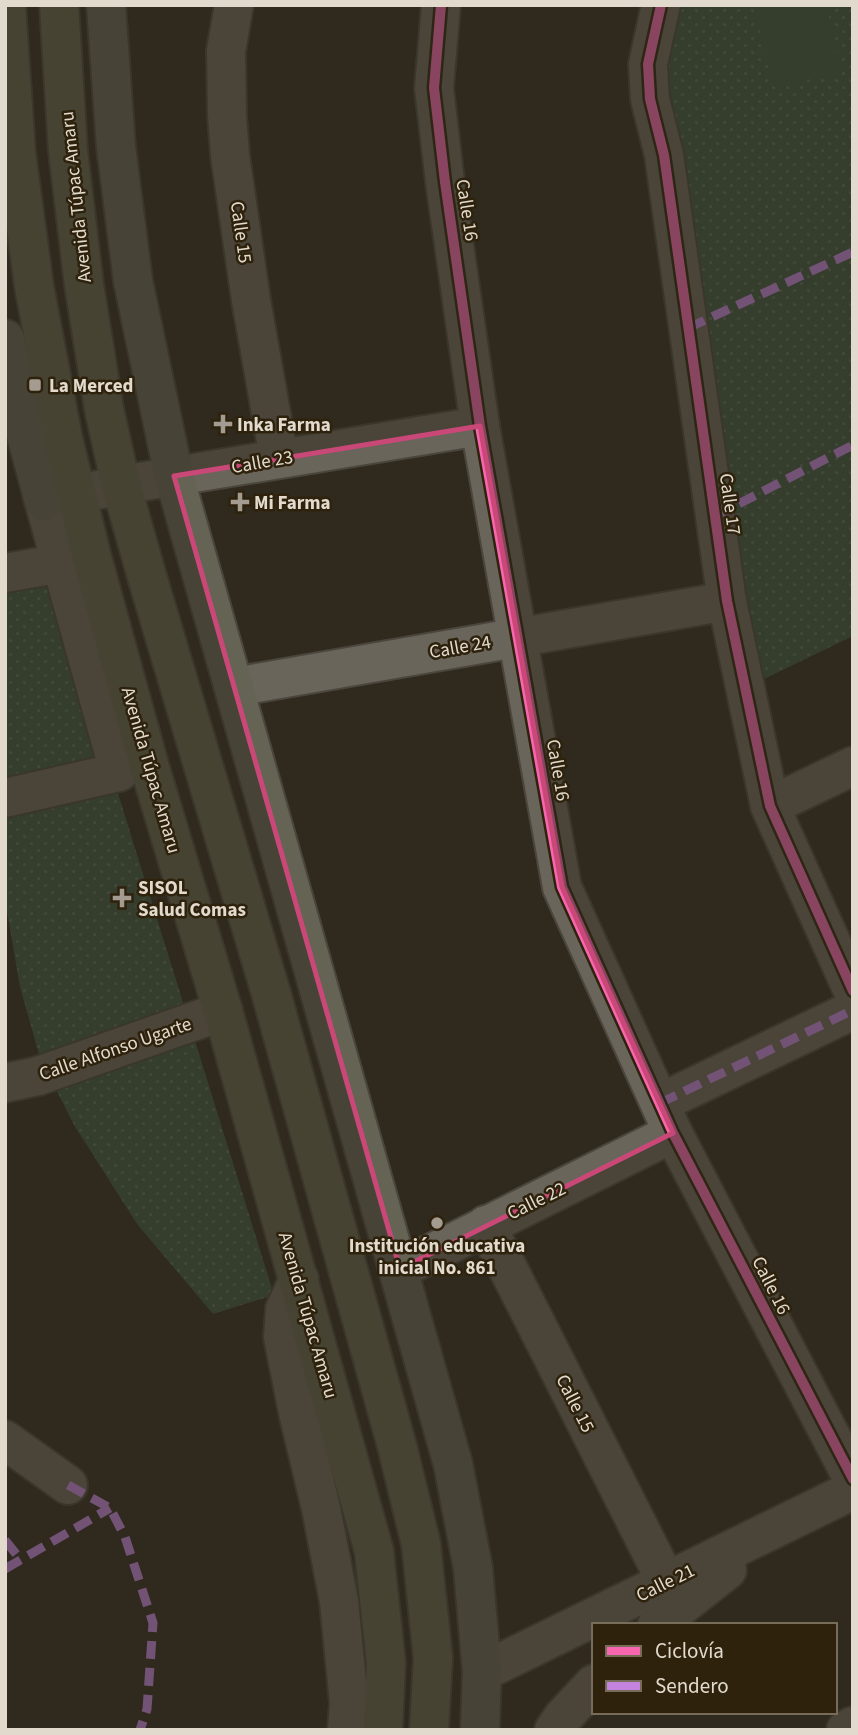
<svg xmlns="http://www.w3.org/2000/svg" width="858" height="1735" font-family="'Source Sans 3',sans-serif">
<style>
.park{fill:url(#park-dots)}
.pitch{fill:#3d5541}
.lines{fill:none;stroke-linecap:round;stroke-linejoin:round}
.minor-casing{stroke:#4b463d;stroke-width:42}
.major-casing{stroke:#4b463d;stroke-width:42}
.highway-casing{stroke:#4b463d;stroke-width:42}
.minor{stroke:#6a655b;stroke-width:38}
.major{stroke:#656354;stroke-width:38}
.highway{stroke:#62624f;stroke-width:38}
.quiet{stroke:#c483df;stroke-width:9;stroke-dasharray:18 9;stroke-linecap:butt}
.cycleway-casing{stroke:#2e220c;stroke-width:15}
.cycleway{stroke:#f766af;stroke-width:10}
.marked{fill:none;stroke:#ca4878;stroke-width:5;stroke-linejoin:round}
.poi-dot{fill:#a49c90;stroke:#2e220c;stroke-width:2.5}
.labels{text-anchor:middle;stroke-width:5;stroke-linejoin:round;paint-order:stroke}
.street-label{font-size:19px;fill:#e2dacd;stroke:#2e220c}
.poi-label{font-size:19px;font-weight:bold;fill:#e2dacd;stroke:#2e220c;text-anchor:start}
</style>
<defs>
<pattern id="park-dots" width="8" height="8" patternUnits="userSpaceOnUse" patternTransform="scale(1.75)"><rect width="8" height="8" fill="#3d5541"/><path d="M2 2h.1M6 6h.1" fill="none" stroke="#596d5b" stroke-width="1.8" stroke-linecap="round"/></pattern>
</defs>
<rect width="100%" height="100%" fill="#302a1e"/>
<!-- park -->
<g class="park">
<path d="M671,5H853V636L756,683L658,99Z"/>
<path d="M52,581L274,1295L213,1314L137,1224L74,1125L40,1058L20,987L5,900V589Z"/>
</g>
<!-- pitch -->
<path class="pitch" d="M754,5H826L842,72L774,87Z"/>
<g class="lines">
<defs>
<g id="minor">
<path d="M234,5L226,51L227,115L230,155L251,300L279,458"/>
<path d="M441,5L434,88L445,182L480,426L562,887L673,1133L853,1479"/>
<path d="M661,5L648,64L650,99L664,155L727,601L770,806L853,991"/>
<path d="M5,573L86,559"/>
<path d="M234,687L727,601"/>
<path d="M5,798L119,772L44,501L121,485L480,426"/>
<path d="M770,806L853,766"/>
<path d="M5,1083L38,1076L223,1011"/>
<path d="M660,1103L853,1010"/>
<path d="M486,1225L666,1581"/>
<path d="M400,1269L673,1133"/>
<path d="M299,1279L285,1309L283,1337L298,1412L321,1508L339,1601L349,1703L347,1730"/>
<path d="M5,1440L68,1485"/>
<path d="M657,1625L727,1570"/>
<path d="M482,1672L853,1490"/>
<path d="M554,1730L563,1717L594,1684"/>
<path d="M846,1730L853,1726"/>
</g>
<g id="major">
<path d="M106,5L116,147L133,281L174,476L453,1464L473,1568L482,1672L480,1730"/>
<path d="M5,339L23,423L44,501"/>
</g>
<g id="highway">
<path d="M6,5L16,153L34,286L63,439L92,558L149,765L223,1011L374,1551L386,1663L383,1730"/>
<path d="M59,5L68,151L84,285L104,409L121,485L148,580L271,993L397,1446L421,1544L433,1658L429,1730"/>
</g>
</defs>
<!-- minor casing -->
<use href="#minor" class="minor-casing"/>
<!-- major casing -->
<use href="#major" class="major-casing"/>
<!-- highway casing -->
<use href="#highway" class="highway-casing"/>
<!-- minor -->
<use href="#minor" class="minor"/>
<!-- major -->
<use href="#major" class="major"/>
<!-- highway -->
<use href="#highway" class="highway"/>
<!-- quiet -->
<g class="quiet">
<path d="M688,328L853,252"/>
<path d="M715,516L853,445"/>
<path d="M660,1103L853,1010"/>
<path d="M68,1485L110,1508L125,1537L153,1623L147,1709L140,1730"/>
<path d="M5,1540L20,1559"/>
<path d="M5,1569L110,1508"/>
</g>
<defs>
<g id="cycleway">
<path d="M441,5L434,88L445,182L480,426L562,887L673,1133L853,1479"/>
<path d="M661,5L648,64L650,99L664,155L727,601L770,806L853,991"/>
</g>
</defs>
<!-- cycleway casing -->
<use href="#cycleway" class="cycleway-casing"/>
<!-- cycleway -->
<use href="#cycleway" class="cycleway"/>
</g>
<!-- marked area -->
<path d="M0 0H858V1735H0ZM480,426L562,887L673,1133L400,1269L174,476Z" fill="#302a1e" fill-opacity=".55" fill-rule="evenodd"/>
<path class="marked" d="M480,426L562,887L673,1133L400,1269L174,476Z"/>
<!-- markers -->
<g class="poi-dot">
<rect x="28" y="378" width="14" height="14" rx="3.5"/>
<path d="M219.5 413.5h7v7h7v7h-7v7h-7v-7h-7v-7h7z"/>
<path d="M236.5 491.5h7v7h7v7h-7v7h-7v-7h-7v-7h7z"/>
<path d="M118.5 887.5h7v7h7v7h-7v7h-7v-7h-7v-7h7z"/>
<circle cx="437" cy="1223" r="7"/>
</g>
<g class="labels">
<!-- street labels -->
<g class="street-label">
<text transform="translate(75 197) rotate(-96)" y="7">Avenida Túpac Amaru</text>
<text transform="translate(468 210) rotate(81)" y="7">Calle 16</text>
<text transform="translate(242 232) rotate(82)" y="7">Calle 15</text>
<text transform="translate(262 461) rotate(-10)" y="7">Calle 23</text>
<text transform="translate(731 504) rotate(82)" y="7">Calle 17</text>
<text transform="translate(460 646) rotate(-10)" y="7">Calle 24</text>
<text transform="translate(152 770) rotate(74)" y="7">Avenida Túpac Amaru</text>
<text transform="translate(559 770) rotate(80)" y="7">Calle 16</text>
<text transform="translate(115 1048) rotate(-19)" y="7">Calle Alfonso Ugarte</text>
<text transform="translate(536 1200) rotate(-26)" y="7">Calle 22</text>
<text transform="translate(772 1285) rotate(63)" y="7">Calle 16</text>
<text transform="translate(309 1315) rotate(74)" y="7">Avenida Túpac Amaru</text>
<text transform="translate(576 1403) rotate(63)" y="7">Calle 15</text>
<text transform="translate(665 1582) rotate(-26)" y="7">Calle 21</text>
</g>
<!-- poi labels -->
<g class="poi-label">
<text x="49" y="392">La Merced</text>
<text x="237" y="431">Inka Farma</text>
<text x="254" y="509">Mi Farma</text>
<text x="138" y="894">SISOL<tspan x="138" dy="22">Salud Comas</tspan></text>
<text x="437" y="1252" text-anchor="middle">Institución educativa<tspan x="437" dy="22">inicial No. 861</tspan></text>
</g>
</g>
<!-- border -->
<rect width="858" height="1735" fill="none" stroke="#e2dacd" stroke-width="14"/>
<!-- legend -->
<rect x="592" y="1623" width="245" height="91" fill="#2e220c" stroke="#766c59" stroke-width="2"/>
<rect x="606" y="1646" width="35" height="10" fill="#f766af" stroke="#766c59" stroke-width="2"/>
<text x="655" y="1658" font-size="21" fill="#e2dacd">Ciclovía</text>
<rect x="606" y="1681" width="35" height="10" fill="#c483df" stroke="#766c59" stroke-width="2"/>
<text x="655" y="1693" font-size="21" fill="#e2dacd">Sendero</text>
</svg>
